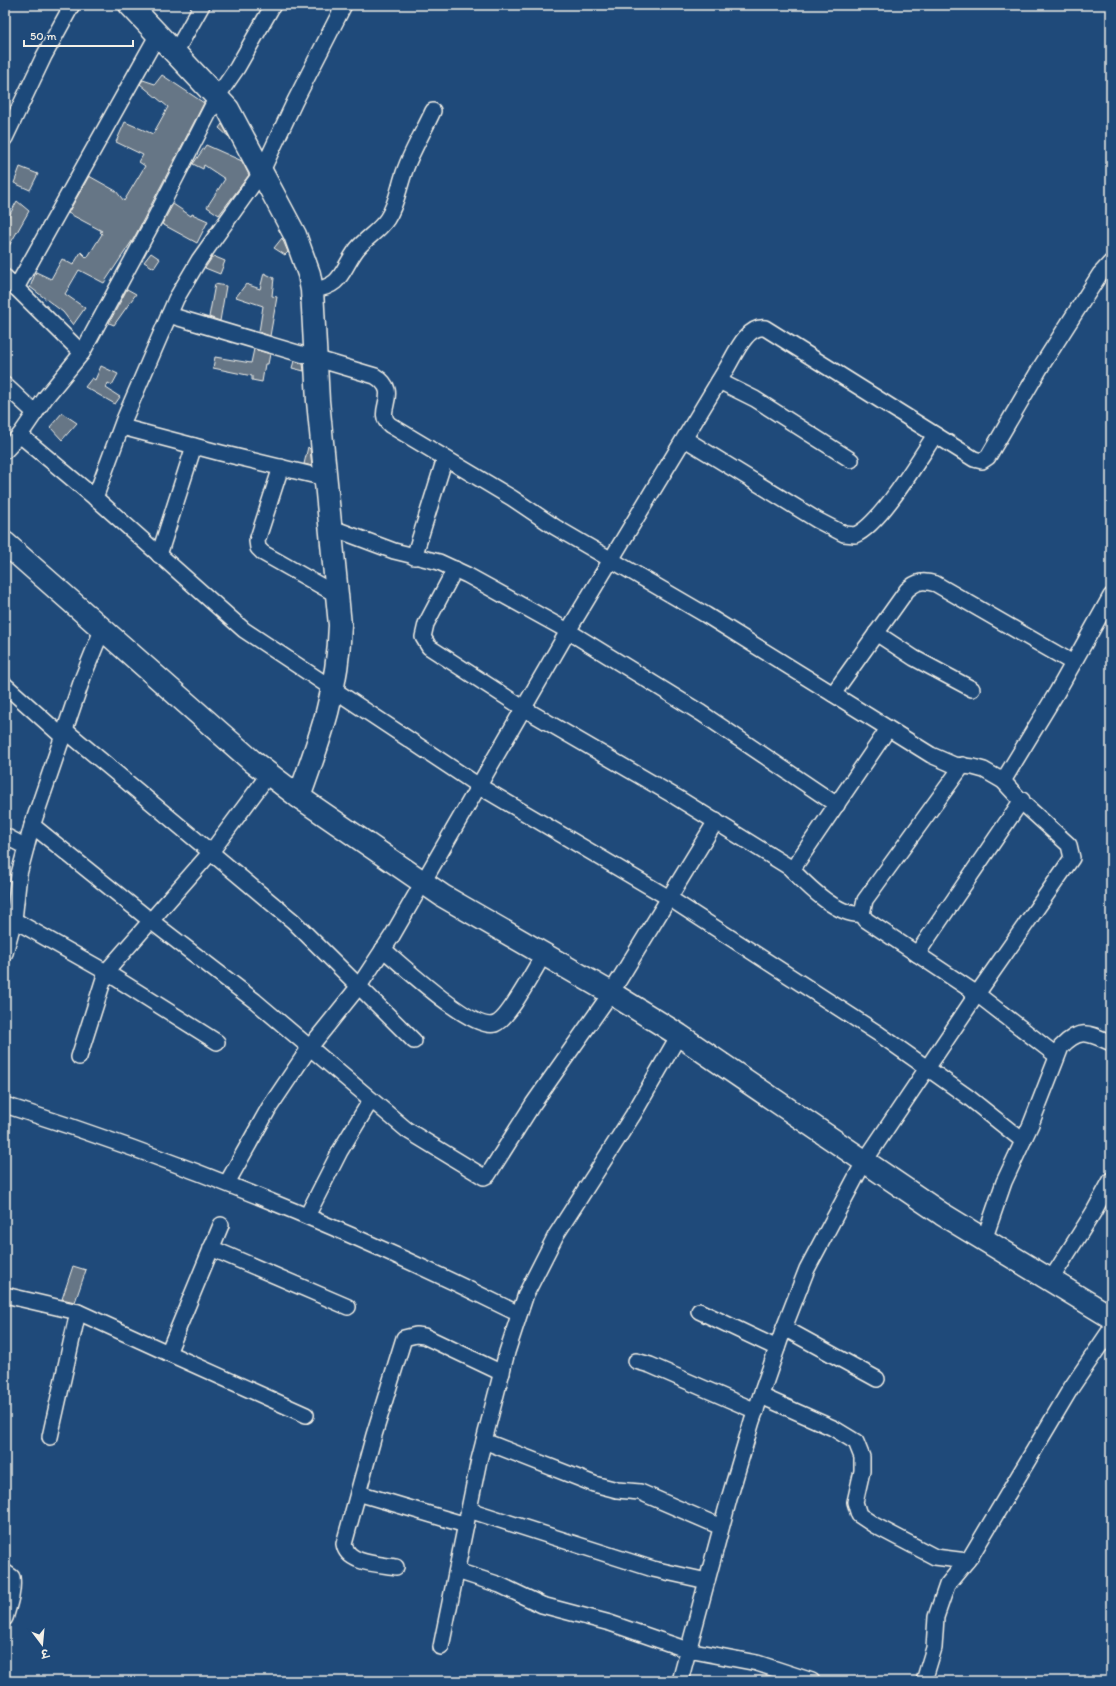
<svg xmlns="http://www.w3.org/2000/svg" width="1116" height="1686" font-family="Itim,'Playpen Sans Deva',sans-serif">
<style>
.building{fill:#667686;stroke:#f4f1e8}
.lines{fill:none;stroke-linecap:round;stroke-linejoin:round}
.street-casing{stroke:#f4f1e8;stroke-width:18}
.secondary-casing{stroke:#f4f1e8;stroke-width:25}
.street{stroke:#1f4a7a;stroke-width:15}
.secondary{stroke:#1f4a7a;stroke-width:22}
</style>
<rect width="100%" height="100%" fill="#1f4a7a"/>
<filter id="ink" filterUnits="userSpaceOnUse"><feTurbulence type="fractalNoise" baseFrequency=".025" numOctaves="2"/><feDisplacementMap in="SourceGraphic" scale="8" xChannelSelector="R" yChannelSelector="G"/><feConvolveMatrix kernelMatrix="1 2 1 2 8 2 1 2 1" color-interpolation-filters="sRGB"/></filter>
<g filter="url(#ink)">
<!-- building -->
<g class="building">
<path d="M162,75L204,103L134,238L104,283L79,270L65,294L85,308L73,325L63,312L30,287L36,272L51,279L62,259L73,265L81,252L87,258L102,234L100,232L102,231L68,213L89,176L116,191L124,201L145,166L139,162L143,155L116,142L125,122L153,134L168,107L140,84L143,80L155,84Z"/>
<path d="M222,124L229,137L219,128Z"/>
<path d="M206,145L242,161L249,175L219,215L207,207L225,179L204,165L203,169L193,164Z"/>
<path d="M20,167L38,174L30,190L14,183Z"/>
<path d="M17,201L29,211L5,253V223Z"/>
<path d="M173,204L191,216L192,214L208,221L197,243L162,224Z"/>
<path d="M282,238L288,252L285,255L274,248Z"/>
<path d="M151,253L160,259L154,268L144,262Z"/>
<path d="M213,256L225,261L220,274L205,268Z"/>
<path d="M264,273L274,278L272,296L277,297L270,336L259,332L263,306L236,297L246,284L260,289Z"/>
<path d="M215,284L226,286L220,321L209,317Z"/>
<path d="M127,289L136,294L114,325L109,323Z"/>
<path d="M254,349L270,354L268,364H265L262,382L252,380V376L213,368L215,357L251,363Z"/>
<path d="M294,361L303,364L304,371L292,368Z"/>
<path d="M101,366L118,374L112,385L108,383L106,388L120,397L115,404L85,387L92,378L95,380Z"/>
<path d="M62,413L77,423L62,440L50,427Z"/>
<path d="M308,447L310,449L312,466L304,464Z"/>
<path d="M73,1266L86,1270L75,1302L62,1299Z"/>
</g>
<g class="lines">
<defs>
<g id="street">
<path d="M273,5L237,68L217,97L154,220L82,353L46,397L20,435L100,502L244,630L479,786L669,898L879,1034L968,1097L1023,1141"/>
<path d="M175,53L202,5"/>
<path d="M5,138L44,56L72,5"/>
<path d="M5,277L82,353"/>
<path d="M16,288L157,36"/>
<path d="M312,290C343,287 341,270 357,249C366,238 379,231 387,219C397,204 399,186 405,170C412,150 424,131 433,111"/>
<path d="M169,315L375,376C403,393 373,411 390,425L512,498L555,527L706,615L931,755L954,765L973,767L984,770L1003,781L1025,805L1069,845L1072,858L977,994L864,1162L807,1269L784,1328L752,1421L729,1499L680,1681"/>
<path d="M719,381L755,399L851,460"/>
<path d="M5,385L35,413"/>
<path d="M122,427L221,453L325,478"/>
<path d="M685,439L817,520L844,534L855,535C880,525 919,459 935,435"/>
<path d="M5,451L20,435"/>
<path d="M281,467L257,541L258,548L263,553L337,595"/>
<path d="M95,498L123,422L176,299L199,260L261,173L295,101L344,5"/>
<path d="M330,527L394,551L439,562L467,575L568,631L701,713L837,805"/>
<path d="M159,555L194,446"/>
<path d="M414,557L445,458"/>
<path d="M455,569L426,624L423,637L429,647L523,708L676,797L789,867C806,884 837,917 862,914"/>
<path d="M876,633L914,658L972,689"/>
<path d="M5,685L64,738"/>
<path d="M833,694L907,590C917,581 923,580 936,584L1073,663"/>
<path d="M66,731L293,921L414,1041"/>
<path d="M963,765L865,900L862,914L866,920L977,994L1057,1056"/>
<path d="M1003,781L1057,692L1111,596"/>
<path d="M32,825L151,921L255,1001L407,1130L484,1177L488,1175L533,1104L611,993L716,821"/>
<path d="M5,836L26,847"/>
<path d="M792,870L888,729"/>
<path d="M14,920L106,972L217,1042"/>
<path d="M383,949C402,965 473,1032 495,1024C509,1019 535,968 544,954"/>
<path d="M5,953L14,920L19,874L31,829L83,677L102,630"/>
<path d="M917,954L1022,800"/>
<path d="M79,1057L106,972L211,852L269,774"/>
<path d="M5,1105C182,1161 353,1231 519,1314"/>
<path d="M227,1183L269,1108L310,1047L359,986L392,936L571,626L725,371C734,357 746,325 765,328L974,459L982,461L988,457L1042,365L1100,274L1111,262"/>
<path d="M307,1216L340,1151L371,1100"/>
<path d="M984,1240L1004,1182L1031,1124L1061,1047C1080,1027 1089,1033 1111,1043"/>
<path d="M211,1248L348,1307"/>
<path d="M1050,1281L1093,1213L1111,1180"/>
<path d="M5,1295L78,1312L168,1353L221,1225"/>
<path d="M699,1311L777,1348"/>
<path d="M784,1328L877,1379"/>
<path d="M168,1353L306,1415"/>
<path d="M636,1361L650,1365L756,1411"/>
<path d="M761,1396L833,1428L856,1442L862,1457V1471L855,1502L859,1515L874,1525L935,1557L967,1561"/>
<path d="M50,1437L78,1312"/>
<path d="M484,1441L594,1484L617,1490L640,1492L721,1527"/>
<path d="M358,1493L466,1525"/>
<path d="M469,1510L653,1569L707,1581"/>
<path d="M396,1567C379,1564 347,1564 344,1544L374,1435L404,1338L416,1335L424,1336L502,1373"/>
<path d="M457,1571L500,1585L542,1605L610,1623L688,1650L757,1663L812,1681"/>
<path d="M5,1572L12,1577C14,1591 9,1605 5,1618"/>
<path d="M441,1647L479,1460L507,1352L526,1294L556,1235L633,1115L679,1035"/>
<path d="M924,1681L934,1648L936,1617L947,1585L971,1556L1071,1388L1111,1329"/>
</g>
<g id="secondary">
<path d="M130,5L228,109L295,235L309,274L312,290L318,401L340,625C338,690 321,736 299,797"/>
<path d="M5,543L252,761L299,797L443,896L611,993L679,1035L942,1214L1111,1317"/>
</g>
</defs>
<!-- street casing -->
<use href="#street" class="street-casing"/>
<!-- secondary casing -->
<use href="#secondary" class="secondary-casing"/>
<!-- street -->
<use href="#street" class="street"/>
<!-- secondary -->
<use href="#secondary" class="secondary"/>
</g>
</g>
<!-- margin -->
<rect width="1116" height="1686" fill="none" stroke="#1f4a7a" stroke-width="20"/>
<rect x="10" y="10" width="1096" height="1666" fill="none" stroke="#f4f1e8" stroke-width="1.5" filter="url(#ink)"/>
<!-- north arrow -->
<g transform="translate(42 1644) rotate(164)" stroke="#1f4a7a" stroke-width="3" paint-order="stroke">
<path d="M0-3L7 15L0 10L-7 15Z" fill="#f4f1e8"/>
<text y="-6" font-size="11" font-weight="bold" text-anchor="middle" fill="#f4f1e8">उ</text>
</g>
<!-- scale -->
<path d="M24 40v6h109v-6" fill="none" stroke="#f4f1e8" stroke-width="2"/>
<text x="30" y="40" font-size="12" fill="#f4f1e8" stroke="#1f4a7a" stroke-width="3" paint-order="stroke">50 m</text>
</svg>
